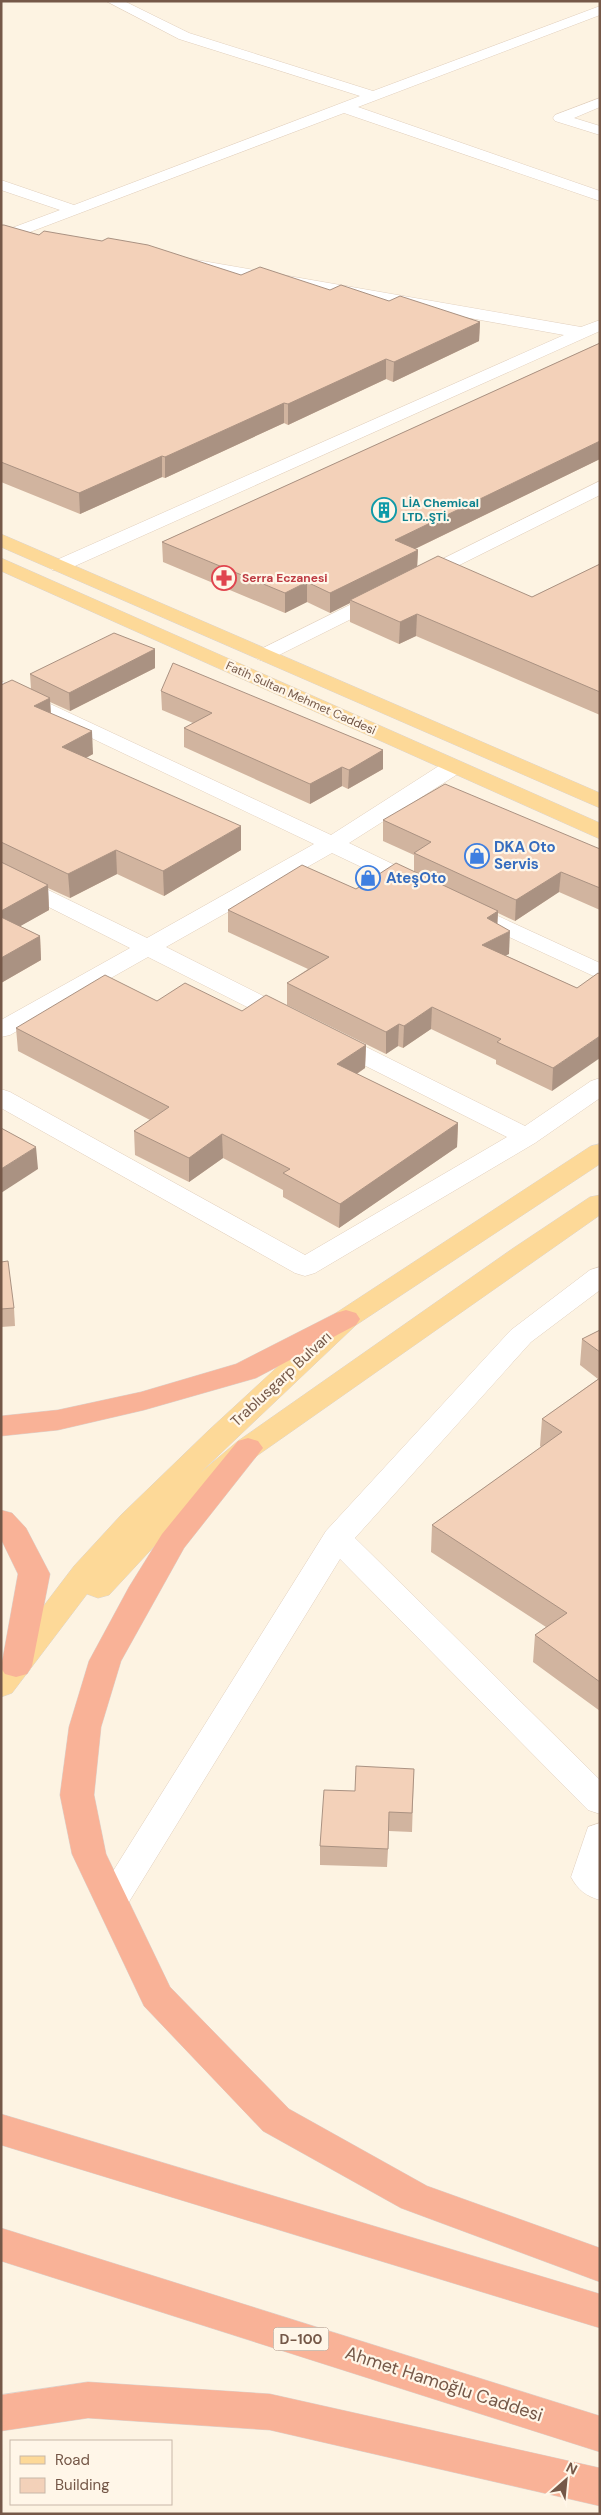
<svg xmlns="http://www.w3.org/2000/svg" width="601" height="2515" font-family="'DM Sans',sans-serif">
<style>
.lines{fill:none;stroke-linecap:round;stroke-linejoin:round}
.minor-casing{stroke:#e1cfbd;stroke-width:1}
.major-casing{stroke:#dbd4cf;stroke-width:1}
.highway-casing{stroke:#dbd4cf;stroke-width:1}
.minor{fill:#fff;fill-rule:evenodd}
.major{fill:#fdd998;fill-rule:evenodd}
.highway{fill:#f9b297;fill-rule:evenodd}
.wall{fill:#d1b49f}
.shaded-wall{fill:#aa9282}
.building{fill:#f3d1b9;stroke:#aa9282}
.labels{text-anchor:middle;stroke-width:4.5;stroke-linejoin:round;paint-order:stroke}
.far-culture-label{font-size:12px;font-weight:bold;fill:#0d838f;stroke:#fff6e8;text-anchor:start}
.far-health-label{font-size:12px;font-weight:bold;fill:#be3a42;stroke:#fff6e8;text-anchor:start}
.far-street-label{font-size:12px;fill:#755848;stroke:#fff6e8}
.shield{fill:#fff6e8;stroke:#9e8778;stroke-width:1}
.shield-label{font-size:14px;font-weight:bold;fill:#755848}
.shop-label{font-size:15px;font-weight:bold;fill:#366cbe;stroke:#fff6e8;text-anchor:start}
.street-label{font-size:15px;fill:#755848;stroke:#fff6e8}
.near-street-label{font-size:18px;fill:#755848;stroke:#fff6e8}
</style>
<rect width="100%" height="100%" fill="#fdf3e2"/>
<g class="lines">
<defs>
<g id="minor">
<path d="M106,1H124L189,33L373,91L600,6V15L358,107L600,191V201L344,113L1,243V232L60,210L1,190V180L74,205L360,96L179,39Z"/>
<path d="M600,98V107L574,118L600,126V135L555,121L553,118L555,115Z"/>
<path d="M191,259L581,327L600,320V331L66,570H52L49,566L52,562L564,335L185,267L183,264L185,261Z"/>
<path d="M600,481V495L271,659L264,661L257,659L254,655L257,651Z"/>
<path d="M1,681L331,835L445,762L453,760L461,762L464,767L461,772L349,843L428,881L432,886L428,891L420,893L412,891L332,853L166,947L299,1014L302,1019L299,1024L290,1026L281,1024L148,957L10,1035L1,1037V1020L130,948L1,883V867L147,938L314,844L1,695Z"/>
<path d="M463,900L600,963V979L455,912L451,907L455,902Z"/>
<path d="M333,1032L342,1035L525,1126L591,1081L600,1078V1098L535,1143L315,1273L305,1276L295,1273L1,1108V1089L10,1092L305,1255L507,1137L324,1045L320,1040L324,1035Z"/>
<path d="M600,1267V1290L531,1342L355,1538L600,1780V1814L588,1810L340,1559L124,1910L112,1914L100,1910L95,1901L100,1892L326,1531L511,1330L590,1270Z"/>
<path d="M600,1823V1900C586,1896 578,1890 571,1877L588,1827Z"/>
</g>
<g id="major">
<path d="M1,534L600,793V808L1,547Z"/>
<path d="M1,558L600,823V839L1,571Z"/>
<path d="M600,1144V1164L356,1325L200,1473L238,1441L512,1249L590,1197L600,1195V1215L258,1455L161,1539L109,1595L98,1598L87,1594L12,1693L1,1697V1662L74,1566L121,1515L209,1430L336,1313L591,1146Z"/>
</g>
<g id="highway">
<path d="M346,1310L356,1313L360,1319L356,1325L256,1378L144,1410L58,1430L1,1436V1416L58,1410L141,1392L236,1364L336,1313Z"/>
<path d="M248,1438L258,1441L263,1448L184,1548L121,1661L101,1727L94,1795L106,1854L170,1987L289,2109L427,2186L600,2248V2282L401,2208L263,2131L144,2006L72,1854L60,1795L69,1727L89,1661L129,1587L162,1534L238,1441Z"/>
<path d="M1,1510L12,1513L26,1528L50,1574L32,1666L27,1674L16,1677L5,1674L1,1668L18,1574L1,1539Z"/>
<path d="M1,2114L600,2294V2328L1,2145Z"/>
<path d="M1,2228L600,2416V2452L1,2261Z"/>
<path d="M88,2382L270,2394L600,2468V2506L270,2430L88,2418L1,2431V2395Z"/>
</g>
</defs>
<!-- minor casing -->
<use href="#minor" class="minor-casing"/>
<!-- major casing -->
<use href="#major" class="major-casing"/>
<!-- highway casing -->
<use href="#highway" class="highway-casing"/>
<!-- minor -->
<use href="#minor" class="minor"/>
<!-- major -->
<use href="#major" class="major"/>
<!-- highway -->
<use href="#highway" class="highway"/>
</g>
<!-- wall -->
<g class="wall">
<path d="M1,225L39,235L241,275L389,301L480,322L479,341L393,382L386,379L288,425L284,423L165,478L162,477L80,514L1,482Z"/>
<path d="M600,343V459L415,549L418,550L417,567L532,597L600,564V715L416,636L399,644L350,622V603L330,613L307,602L285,613L163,562L162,542Z"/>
<path d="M155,649V668L70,711L50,702L51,713L93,754L86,758L241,850L164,896L117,874L70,898L48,888L49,910L20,926L40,936L41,960L1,983V685L31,689L30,674Z"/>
<path d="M161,691L383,750V769L348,789L342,786L310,804L184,747V728L193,723L162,710Z"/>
<path d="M383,820L600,849V910L559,892L515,921L498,913L497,924L509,954L505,955L577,988L552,1091L496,1064V1060L431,1029L403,1048L398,1046L386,1054L287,1005V983L308,969L228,932V910L356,889L414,872V855L383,841Z"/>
<path d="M157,1001L242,1011L366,1045L365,1068L357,1074L458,1123L457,1147L339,1228L283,1197V1190L223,1158L189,1182L135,1155L134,1131L150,1120L18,1051L16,1028Z"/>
<path d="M1,1262L14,1308L15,1326L1,1327Z"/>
<path d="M600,1330V1711L533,1662L535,1635L546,1627L431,1552L432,1525L541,1447L540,1446L542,1419L598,1379L580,1365L582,1339Z"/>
<path d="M414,1769L412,1832L389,1831L387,1867L320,1865V1846L355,1791Z"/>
</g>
<!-- shaded-wall -->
<g class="shaded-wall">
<path d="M480,322L479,341L393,382L394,362Z"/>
<path d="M386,359V379L288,425V404Z"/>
<path d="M284,403V423L165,478V457Z"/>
<path d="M600,441V459L394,559L395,540Z"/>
<path d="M162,456V477L80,514L79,493Z"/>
<path d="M418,550L417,569L350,600V603L330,613V593Z"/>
<path d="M307,582V602L285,613V593Z"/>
<path d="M417,614L416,636L399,644L400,622Z"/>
<path d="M155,649V668L70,711L69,693Z"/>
<path d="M50,698L51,721L34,706Z"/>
<path d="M92,731L93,754L63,770L62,747Z"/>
<path d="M383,750V769L348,789L349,770Z"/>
<path d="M342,767V786L310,804V784Z"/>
<path d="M241,826V850L164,896L163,871Z"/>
<path d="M116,850L117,874L70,898L68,874Z"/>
<path d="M561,872L559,892L515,921L516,900Z"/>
<path d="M48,885L49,910L1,937V911Z"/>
<path d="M498,911L497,933L487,918Z"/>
<path d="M510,931L509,954L481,967L482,945Z"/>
<path d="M40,936L41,960L1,983V958Z"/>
<path d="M432,1007L431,1029L403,1048L404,1026Z"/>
<path d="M399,1024L398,1046L386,1054V1032Z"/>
<path d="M600,1036V1058L552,1091L553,1068Z"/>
<path d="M366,1045L365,1068L337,1087V1064Z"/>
<path d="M458,1123L457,1147L339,1228L340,1204Z"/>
<path d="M222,1134L223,1158L189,1182V1158Z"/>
<path d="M36,1147L38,1169L1,1193V1169Z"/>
</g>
<!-- building -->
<g class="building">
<path d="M1,225H4L39,235L44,231L102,241L108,238L148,245L241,275L260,267L330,290L341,285L389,301L400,296L480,322L394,362L386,359L288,404L284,403L165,457L162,456L79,493L1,462Z"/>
<path d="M600,343V441L395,540L418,550L330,593L307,582L285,593L162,542Z"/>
<path d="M438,556L532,597L600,564V692L417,614L400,622L350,600Z"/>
<path d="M114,633L155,649L69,693L30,674Z"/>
<path d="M173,663L383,750L349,770L342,767L310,784L184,728L212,713L161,691Z"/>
<path d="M12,680L50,698L34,706L92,731L62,747L241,826L163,871L116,850L68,874L1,842V685Z"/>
<path d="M445,784L600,849V888L561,872L516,900L414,853L431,842L383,820Z"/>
<path d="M1,862L48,885L1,911Z"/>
<path d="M396,863L498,911L487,918L510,931L482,945L577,988L598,973L600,974V1036L553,1068L497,1042L501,1039L432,1007L404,1026L399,1024L386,1032L287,983L329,957L228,910L302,865L356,889Z"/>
<path d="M1,917L40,936L1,958Z"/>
<path d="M105,975L157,1001L185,983L242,1011L266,995L366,1045L337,1064L458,1123L340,1204L283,1173L290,1169L222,1134L189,1158L134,1131L169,1107L16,1028Z"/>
<path d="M1,1128L36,1147L1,1169Z"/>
<path d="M8,1261L14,1308L1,1309V1262Z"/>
<path d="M600,1330V1352L582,1339Z"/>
<path d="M600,1378V1682L535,1635L567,1613L432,1525L562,1432L542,1419Z"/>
<path d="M356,1766L414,1769L412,1813L389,1812L388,1849L320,1846L324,1790L355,1791Z"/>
</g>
<!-- icons -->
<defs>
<symbol id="building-ring" viewBox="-11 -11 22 22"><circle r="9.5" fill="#fff6e8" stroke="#0f9aa8" stroke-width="1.5"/><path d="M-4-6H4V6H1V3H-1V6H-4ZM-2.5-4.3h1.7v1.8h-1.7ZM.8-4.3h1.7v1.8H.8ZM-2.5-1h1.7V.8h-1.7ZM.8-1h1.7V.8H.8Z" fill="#0f9aa8"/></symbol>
<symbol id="pharmacy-ring" viewBox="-11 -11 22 22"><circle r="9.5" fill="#fff6e8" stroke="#e0444e" stroke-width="1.5"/><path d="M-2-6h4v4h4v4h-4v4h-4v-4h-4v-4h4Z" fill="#e0444e"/></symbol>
<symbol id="shop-ring" viewBox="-11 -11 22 22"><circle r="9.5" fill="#fff6e8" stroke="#3f7fe0" stroke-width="1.5"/><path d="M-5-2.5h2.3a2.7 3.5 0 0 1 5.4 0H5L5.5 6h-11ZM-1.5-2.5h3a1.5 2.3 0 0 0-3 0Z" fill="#3f7fe0"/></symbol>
</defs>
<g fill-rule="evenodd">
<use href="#building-ring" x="370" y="496" width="28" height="28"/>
<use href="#pharmacy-ring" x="210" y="564" width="28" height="28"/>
<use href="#shop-ring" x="463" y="842" width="28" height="28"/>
<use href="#shop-ring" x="354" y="864" width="28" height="28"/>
</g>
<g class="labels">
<!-- far-culture labels -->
<g class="far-culture-label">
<text x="402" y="507">LİA Chemical<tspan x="402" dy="14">LTD..ŞTİ.</tspan></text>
</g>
<!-- far-health labels -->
<g class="far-health-label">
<text x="242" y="582">Serra Eczanesi</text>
</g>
<!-- far-street labels -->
<g class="far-street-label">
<text transform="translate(301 698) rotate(24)" y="4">Fatih Sultan Mehmet Caddesi</text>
</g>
<!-- shield labels -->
<rect class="shield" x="273.5" y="2327.5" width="55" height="23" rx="4"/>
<g class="shield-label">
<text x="301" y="2344">D-100</text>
</g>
<!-- shop labels -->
<g class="shop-label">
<text x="494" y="852">DKA Oto<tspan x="494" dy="17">Servis</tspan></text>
<text x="386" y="883">AteşOto</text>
</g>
<!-- street labels -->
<g class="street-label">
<text transform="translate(281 1379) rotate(-43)" y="5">Trablusgarp Bulvarı</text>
</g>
<!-- near-street labels -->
<g class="near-street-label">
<text transform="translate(444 2384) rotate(18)" y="6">Ahmet Hamoğlu Caddesi</text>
</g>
</g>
<!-- border -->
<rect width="601" height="2515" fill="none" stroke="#755848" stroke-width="5"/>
<!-- legend -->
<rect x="10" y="2440" width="162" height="65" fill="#fff6e8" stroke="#c8b7a8"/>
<rect x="20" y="2456" width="25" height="8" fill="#fdd998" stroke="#c8b7a8"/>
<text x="55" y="2465" font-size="15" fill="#755848">Road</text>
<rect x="20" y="2478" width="25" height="15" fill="#f3d1b9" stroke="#c8b7a8"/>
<text x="55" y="2490" font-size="15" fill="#755848">Building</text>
<!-- north arrow -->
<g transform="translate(566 2480) rotate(27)" stroke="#fff6e8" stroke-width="4" paint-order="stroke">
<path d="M0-4L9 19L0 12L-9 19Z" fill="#755848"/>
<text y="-8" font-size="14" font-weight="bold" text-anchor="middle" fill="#755848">N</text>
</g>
</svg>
